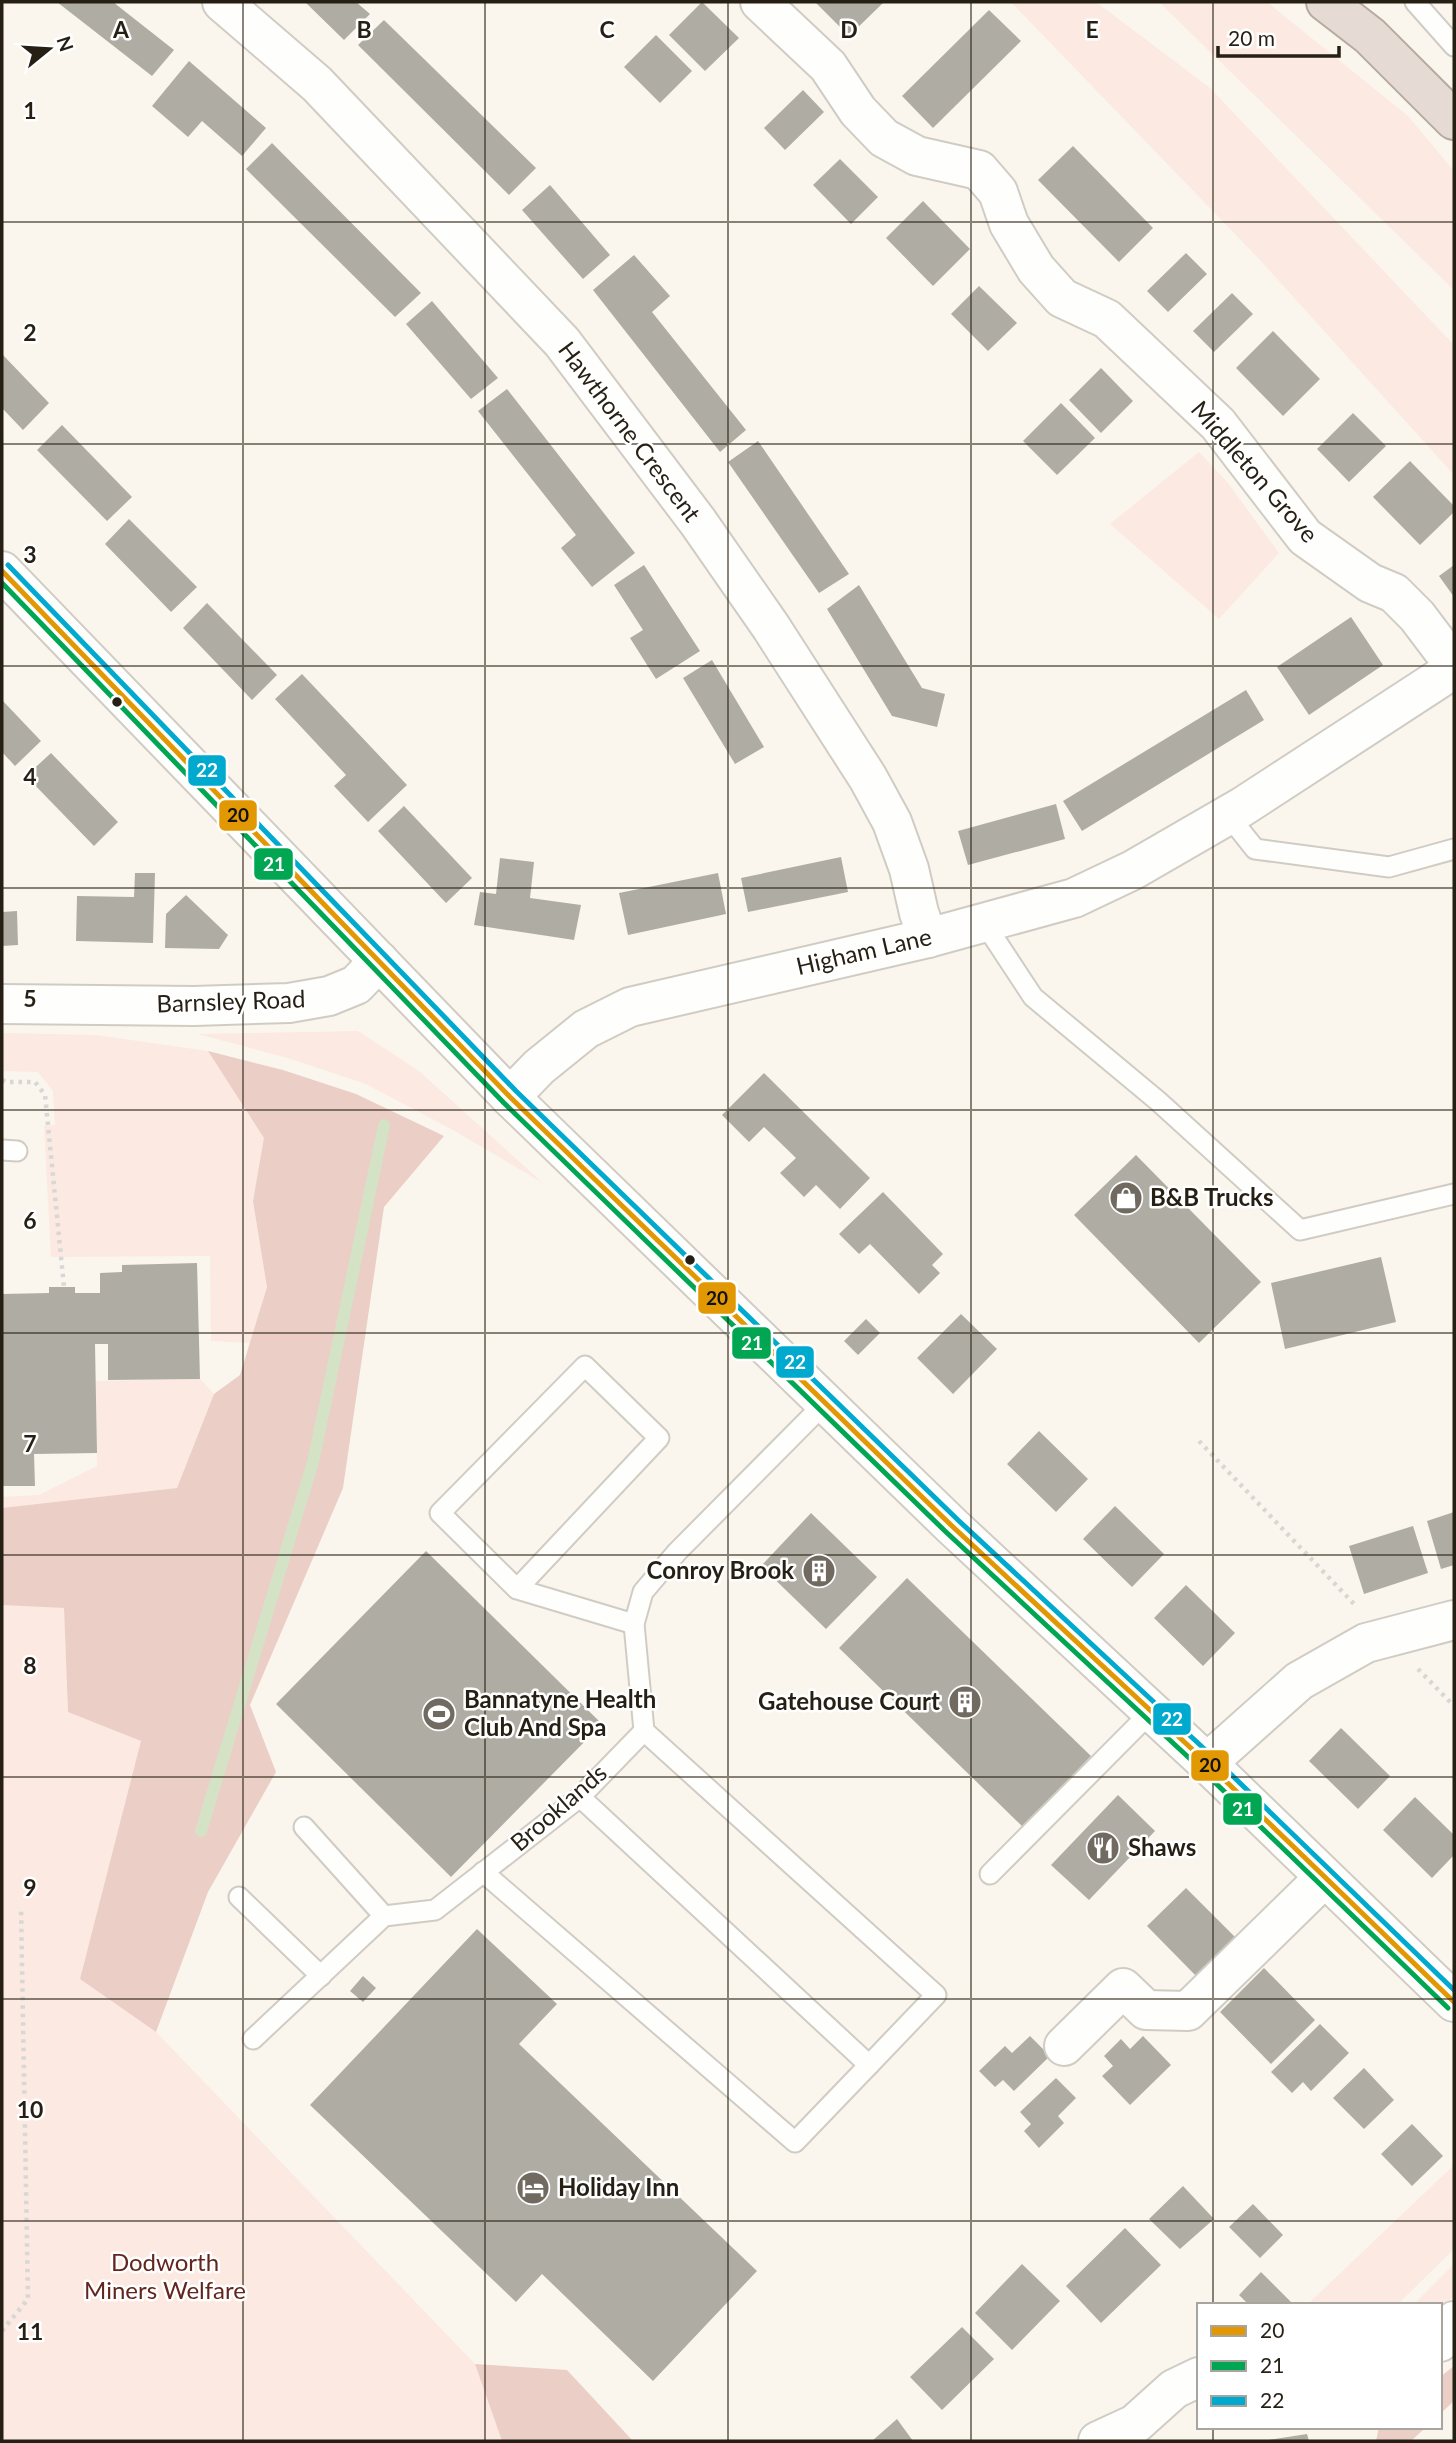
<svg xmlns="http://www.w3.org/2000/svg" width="1456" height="2443" font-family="Lato,sans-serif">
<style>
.green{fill:#fbe9e2}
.forest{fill:#ebcec6}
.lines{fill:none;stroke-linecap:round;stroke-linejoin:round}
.stream{stroke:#d4e3c5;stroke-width:12}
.building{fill:#afada3}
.lane-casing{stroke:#d1ccc3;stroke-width:23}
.street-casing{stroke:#d1ccc3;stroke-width:42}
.secondary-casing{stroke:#d1ccc3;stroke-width:42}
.highway-casing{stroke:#b7aba0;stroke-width:42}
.path{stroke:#d9d7d5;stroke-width:4.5;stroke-dasharray:3.5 5;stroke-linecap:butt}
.lane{stroke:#fefefc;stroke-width:19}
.street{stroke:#fefefc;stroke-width:38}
.secondary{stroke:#fefefc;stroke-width:38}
.highway{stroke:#e5dbd4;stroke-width:38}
.bus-1-casing{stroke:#fff;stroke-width:10}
.bus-2-casing{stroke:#fff;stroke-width:10}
.bus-3-casing{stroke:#fff;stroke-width:10}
.bus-1{stroke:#e29802;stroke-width:5}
.bus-2{stroke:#00a651;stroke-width:5}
.bus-3{stroke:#00a9ce;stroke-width:5}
.grid{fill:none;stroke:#261f13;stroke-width:2;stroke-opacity:0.55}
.bus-dot{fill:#261f13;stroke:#fff;stroke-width:2.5}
.labels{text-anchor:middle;stroke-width:5;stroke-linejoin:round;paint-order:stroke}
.street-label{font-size:24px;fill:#261f13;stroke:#fff}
.poi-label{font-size:24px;font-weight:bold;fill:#261f13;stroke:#fff;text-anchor:start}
.park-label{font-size:24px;fill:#62261e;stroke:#fff}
.grid-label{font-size:23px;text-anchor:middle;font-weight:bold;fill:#261f13;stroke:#fff;stroke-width:5;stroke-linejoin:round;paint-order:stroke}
.line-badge{stroke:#fff;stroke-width:2.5}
.badge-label{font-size:19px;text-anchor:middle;font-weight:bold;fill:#fff}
.pale-badge-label{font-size:19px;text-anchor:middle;font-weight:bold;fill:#111}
</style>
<rect width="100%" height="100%" fill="#faf6ee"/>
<!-- green -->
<g class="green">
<path d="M1011,2H1096L1210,88L1454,345V475L1261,261Z"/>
<path d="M1159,2H1267L1408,116L1454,171V290Z"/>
<path d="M1199,452L1227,482L1279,553L1219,619L1110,524Z"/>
<path d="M358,1031L419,1071L543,1183L453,1130L366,1084L291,1059L198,1034Z"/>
<path d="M2,1033L96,1035L208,1051L265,1138L253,1201L267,1286L250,1343L211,1341L210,1256L51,1257L44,1126L55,1125L53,1091L38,1072L2,1071Z"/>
<path d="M200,1379L214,1394L177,1488L2,1508V1497L39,1495L97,1466L96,1381Z"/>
<path d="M2,1605L64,1608L68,1712L142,1741L80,1979L156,2032L475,2364L502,2441H2Z"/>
<path d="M1454,2165V2249L1397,2305H1307Z"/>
<path d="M1454,2264V2295L1440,2313V2305H1413Z"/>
</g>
<!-- forest -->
<g class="forest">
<path d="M208,1051L283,1070L356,1094L444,1136L384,1207L343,1488L250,1705L276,1772L208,1892L156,2032L80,1979L141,1741L68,1712L64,1608L2,1605V1508L177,1488L214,1394L240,1375L267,1287L253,1201L264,1138Z"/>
<path d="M475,2364L567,2370L633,2441H502Z"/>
<path d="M1454,2366V2401L1440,2414V2377Z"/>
<path d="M1379,2427H1426L1411,2441H1376Z"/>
</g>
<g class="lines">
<!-- stream -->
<path class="stream" d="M201,1831L313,1462L384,1125"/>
</g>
<!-- building -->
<g class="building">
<path d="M57,2H113L174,50L152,76Z"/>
<path d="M305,2H356L370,14L344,40Z"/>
<path d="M702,2L739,38L705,71L669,35Z"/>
<path d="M815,2H884L849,36Z"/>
<path d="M989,10L1021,41L933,128L902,96Z"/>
<path d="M384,20L536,168L509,195L358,45Z"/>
<path d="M656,35L692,71L660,103L624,67Z"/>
<path d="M189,61L266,128L242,156L202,121L188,137L152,106Z"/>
<path d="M803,90L824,112L785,150L764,128Z"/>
<path d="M272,143L421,293L395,317L246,169Z"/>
<path d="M1073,146L1153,228L1119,262L1038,180Z"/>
<path d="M840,159L878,197L851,224L813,185Z"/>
<path d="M550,185L610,255L583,279L522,210Z"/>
<path d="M923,201L970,249L933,286L886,238Z"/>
<path d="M1186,253L1207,274L1168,312L1147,291Z"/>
<path d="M634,255L670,296L652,312L746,430L720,452L593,290Z"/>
<path d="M979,286L1017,323L988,351L951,314Z"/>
<path d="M1232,293L1253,314L1214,352L1193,331Z"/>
<path d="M432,301L498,378L471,399L406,324Z"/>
<path d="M1273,331L1320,379L1283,416L1236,368Z"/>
<path d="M2,354L49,403L23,430L2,408Z"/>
<path d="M1101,368L1133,401L1101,433L1069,400Z"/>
<path d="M507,389L635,553L592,587L561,548L576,535L478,411Z"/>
<path d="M1061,403L1095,438L1057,475L1023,441Z"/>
<path d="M1353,413L1386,446L1349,482L1317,449Z"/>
<path d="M62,425L132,497L107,521L37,450Z"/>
<path d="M758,441L849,574L819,593L728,462Z"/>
<path d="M1410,461L1454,506V512L1420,545L1373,497Z"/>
<path d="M129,519L197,587L171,612L105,544Z"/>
<path d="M644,565L700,651L656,679L630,638L643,630L614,585Z"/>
<path d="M1454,565V597L1439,576Z"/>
<path d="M859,585L922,688L945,694L937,727L892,716L827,609Z"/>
<path d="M207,603L277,675L252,700L183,628Z"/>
<path d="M1351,617L1383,665L1309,715L1277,667Z"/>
<path d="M712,660L764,747L735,764L683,678Z"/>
<path d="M302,674L407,785L368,822L334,786L346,775L275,699Z"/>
<path d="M1246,690L1264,720L1082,831L1063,801Z"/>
<path d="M2,700L41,741L15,766L2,752Z"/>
<path d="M51,753L118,822L94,846L26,776Z"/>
<path d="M1056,804L1065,839L968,865L958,831Z"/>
<path d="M404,806L472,878L446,903L378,831Z"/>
<path d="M841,857L848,892L748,912L741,878Z"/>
<path d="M500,858L534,862L530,898L581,905L574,940L474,925L480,892L496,894Z"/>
<path d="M135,873H155L153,943L76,941L77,896L134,897Z"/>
<path d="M718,873L726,914L628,935L619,893Z"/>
<path d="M186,895L228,935L219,949L165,948L166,914Z"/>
<path d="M17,911L18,945L2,946V912Z"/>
<path d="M764,1073L870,1178L840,1209L816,1185L804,1197L780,1173L796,1158L764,1127L749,1142L722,1115Z"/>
<path d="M1136,1155L1261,1282L1199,1343L1074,1215Z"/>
<path d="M883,1192L943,1254L932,1265L940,1273L919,1294L870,1244L859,1254L839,1234Z"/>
<path d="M1381,1257L1396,1322L1285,1349L1271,1283Z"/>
<path d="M197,1263L200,1379L108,1380V1344H95L97,1453L34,1454L35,1486H2V1294L49,1293V1287H75V1293H100V1273L122,1272V1265Z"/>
<path d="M961,1314L997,1349L953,1394L917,1358Z"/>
<path d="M866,1319L880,1333L858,1355L844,1341Z"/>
<path d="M1039,1431L1088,1479L1056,1512L1007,1464Z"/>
<path d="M1115,1506L1164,1554L1132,1587L1083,1539Z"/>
<path d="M1454,1512V1565L1441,1569L1427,1521Z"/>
<path d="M811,1513L877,1577L826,1629L761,1566Z"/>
<path d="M1413,1526L1428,1573L1364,1594L1349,1546Z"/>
<path d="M426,1551L602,1724L451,1877L276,1704Z"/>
<path d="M907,1578L1091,1756L1023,1827L839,1648Z"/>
<path d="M1186,1585L1235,1633L1203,1666L1154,1618Z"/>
<path d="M1341,1728L1390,1776L1358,1809L1309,1761Z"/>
<path d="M1118,1795L1155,1831L1089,1900L1051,1865Z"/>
<path d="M1415,1797L1454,1835V1855L1432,1878L1383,1830Z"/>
<path d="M1186,1888L1238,1940L1199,1979L1147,1926Z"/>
<path d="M477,1929L557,2004L519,2044L757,2271L653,2381L542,2274L516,2302L310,2105Z"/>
<path d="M1264,1968L1315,2020L1271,2064L1220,2012Z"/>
<path d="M363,1976L376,1988L363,2002L350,1991Z"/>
<path d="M1320,2024L1349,2053L1311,2091L1303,2082L1292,2093L1271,2072Z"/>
<path d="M1030,2036L1050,2056L1014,2091L1003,2080L995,2087L979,2071L1005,2046L1012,2053Z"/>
<path d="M1143,2036L1171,2065L1130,2105L1102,2076L1113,2066L1104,2056L1121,2039L1130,2049Z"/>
<path d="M1364,2068L1394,2100L1364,2129L1333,2098Z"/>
<path d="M1056,2078L1076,2098L1058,2116L1064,2123L1039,2148L1024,2131L1031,2124L1020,2112Z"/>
<path d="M1412,2124L1443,2156L1412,2186L1381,2154Z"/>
<path d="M1183,2186L1214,2219L1180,2249L1149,2219Z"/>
<path d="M1253,2204L1283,2235L1260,2258L1229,2227Z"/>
<path d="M1125,2228L1161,2265L1101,2323L1066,2286Z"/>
<path d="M1022,2264L1060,2301L1012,2350L975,2313Z"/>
<path d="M1261,2272L1294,2305H1249L1239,2295Z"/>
<path d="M962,2327L994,2359L942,2410L910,2377Z"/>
<path d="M897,2419L913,2441H872Z"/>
<path d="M1307,2434L1309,2441H1268V2440Z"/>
</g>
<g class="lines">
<defs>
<g id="lane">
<path d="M1415,2L1454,46"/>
<path d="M1228,815L1255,849L1389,867L1454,849"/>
<path d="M983,921L1033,997L1158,1101L1300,1230L1454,1194"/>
<path d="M2,1150L17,1151"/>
<path d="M517,1589L659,1438L585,1366L440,1513L517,1589L634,1624"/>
<path d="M580,1797L869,2065L936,1995L644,1731"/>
<path d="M304,1827L384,1916"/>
<path d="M483,1872L795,2142L869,2065"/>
<path d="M990,1874L1151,1712"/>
<path d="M239,1897L321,1976"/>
<path d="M253,2039L384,1916L435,1910L580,1797L644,1731L634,1624L643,1592L677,1552L825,1403"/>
</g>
<g id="street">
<path d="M222,2L317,84L562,342L698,522L771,627L868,778L892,822L909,869L919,913L928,938"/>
<path d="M760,2L828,66L858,111L884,138L917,156L979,170L998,192L1009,224L1036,269L1062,298L1107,319L1218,424L1305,537L1370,583L1394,593L1417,616L1454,665"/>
<path d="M510,1097L539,1067L586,1029L630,1007L928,938L1074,898L1133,870L1242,807L1454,669"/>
<path d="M1207,1763L1299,1681L1366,1643L1454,1620"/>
<path d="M1064,2046L1123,1988L1146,2010L1188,2011L1324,1878"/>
<path d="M1440,2342L1454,2321"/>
<path d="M1098,2441L1135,2424L1174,2389L1199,2377"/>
</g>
<g id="secondary">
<path d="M2,571L510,1097L952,1526L1207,1763L1454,2002"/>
<path d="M2,1004L194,1006L289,1003L329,996L356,985L379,961"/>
</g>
<path id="highway" d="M1326,2L1370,36L1454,120"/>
</defs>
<!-- lane casing -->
<use href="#lane" class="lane-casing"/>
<!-- street casing -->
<use href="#street" class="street-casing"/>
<!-- secondary casing -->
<use href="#secondary" class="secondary-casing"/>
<!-- highway casing -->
<use href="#highway" class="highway-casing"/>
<!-- path -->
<g class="path">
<path d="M2,1080L6,1082H35L45,1095L64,1287"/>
<path d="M1199,1441L1355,1605"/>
<path d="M1418,1669L1454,1706"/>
<path d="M2,2331L28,2299L21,1908"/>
</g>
<!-- lane -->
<use href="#lane" class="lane"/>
<!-- street -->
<use href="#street" class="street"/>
<!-- secondary -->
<use href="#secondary" class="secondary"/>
<!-- highway -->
<use href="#highway" class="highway"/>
<defs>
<path id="bus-1" d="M2,571L510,1097L952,1526L1207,1763L1454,2002"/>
<path id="bus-2" d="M2,583L504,1103L946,1532L1201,1769L1448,2008"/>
<path id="bus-3" d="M8,565L516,1091L958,1520L1213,1757L1454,1990"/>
</defs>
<!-- bus-1 casing -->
<use href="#bus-1" class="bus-1-casing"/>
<!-- bus-2 casing -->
<use href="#bus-2" class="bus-2-casing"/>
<!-- bus-3 casing -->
<use href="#bus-3" class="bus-3-casing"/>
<!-- bus-1 -->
<use href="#bus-1" class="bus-1"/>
<!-- bus-2 -->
<use href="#bus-2" class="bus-2"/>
<!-- bus-3 -->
<use href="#bus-3" class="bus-3"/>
</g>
<!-- grid -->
<path class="grid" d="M243,2V2441M485,2V2441M728,2V2441M971,2V2441M1213,2V2305M2,222H1454M2,444H1454M2,666H1454M2,888H1454M2,1110H1454M2,1333H1454M2,1555H1454M2,1777H1454M2,1999H1454M2,2221H1454M1213,2427V2441"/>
<!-- icons -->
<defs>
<symbol id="shop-disc" viewBox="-11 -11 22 22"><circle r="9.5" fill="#706a60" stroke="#fff"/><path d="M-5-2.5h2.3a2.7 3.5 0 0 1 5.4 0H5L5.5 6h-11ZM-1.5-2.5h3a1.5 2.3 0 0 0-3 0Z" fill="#fff"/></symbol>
<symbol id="building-disc" viewBox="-11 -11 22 22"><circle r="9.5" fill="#706a60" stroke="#fff"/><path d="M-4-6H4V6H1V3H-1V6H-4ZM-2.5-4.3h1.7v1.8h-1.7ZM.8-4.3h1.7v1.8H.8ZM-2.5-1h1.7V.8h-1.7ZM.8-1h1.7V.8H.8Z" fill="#fff"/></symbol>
<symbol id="stadium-disc" viewBox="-11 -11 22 22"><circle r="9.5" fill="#706a60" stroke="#fff"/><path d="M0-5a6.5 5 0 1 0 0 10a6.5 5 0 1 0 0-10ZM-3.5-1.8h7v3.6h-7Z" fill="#fff"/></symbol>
<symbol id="restaurant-disc" viewBox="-11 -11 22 22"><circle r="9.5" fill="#706a60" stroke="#fff"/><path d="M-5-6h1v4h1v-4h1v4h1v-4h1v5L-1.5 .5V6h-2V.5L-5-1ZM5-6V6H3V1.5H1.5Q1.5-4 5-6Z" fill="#fff"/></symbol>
<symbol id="hotel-disc" viewBox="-11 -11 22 22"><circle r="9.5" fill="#706a60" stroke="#fff"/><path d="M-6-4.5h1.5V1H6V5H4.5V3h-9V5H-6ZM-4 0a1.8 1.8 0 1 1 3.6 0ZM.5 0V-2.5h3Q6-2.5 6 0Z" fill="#fff"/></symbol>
</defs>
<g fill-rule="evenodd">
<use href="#shop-disc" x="1107" y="1179" width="38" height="38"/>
<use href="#building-disc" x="800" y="1552" width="38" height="38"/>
<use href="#building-disc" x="946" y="1683" width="38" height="38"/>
<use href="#stadium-disc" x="420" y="1695" width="38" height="38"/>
<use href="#restaurant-disc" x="1084" y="1829" width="38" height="38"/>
<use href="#hotel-disc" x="514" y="2169" width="38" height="38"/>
</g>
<!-- markers -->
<g class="bus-dot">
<circle cx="117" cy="702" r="6"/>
<circle cx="690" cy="1260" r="6"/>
</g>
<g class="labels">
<!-- street labels -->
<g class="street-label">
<text transform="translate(629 432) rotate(53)" y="8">Hawthorne Crescent</text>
<text transform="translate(1254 472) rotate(49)" y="8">Middleton Grove</text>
<text transform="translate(864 952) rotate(-13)" y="8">Higham Lane</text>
<text transform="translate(231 1002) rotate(-2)" y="8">Barnsley Road</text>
<text transform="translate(559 1808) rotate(-41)" y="8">Brooklands</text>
</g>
<!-- poi labels -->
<g class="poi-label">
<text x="1150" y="1206">B&amp;B Trucks</text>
<text x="794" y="1579" text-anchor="end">Conroy Brook</text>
<text x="464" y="1708">Bannatyne Health<tspan x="464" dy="28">Club And Spa</tspan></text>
<text x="940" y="1710" text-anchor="end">Gatehouse Court</text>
<text x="1128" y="1856">Shaws</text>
<text x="558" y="2196">Holiday Inn</text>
</g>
<!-- park labels -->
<g class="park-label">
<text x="165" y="2271">Dodworth<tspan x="165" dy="28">Miners Welfare</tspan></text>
</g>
</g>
<g class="grid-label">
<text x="121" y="38">A</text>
<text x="364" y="38">B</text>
<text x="607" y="38">C</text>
<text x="849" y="38">D</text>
<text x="1092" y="38">E</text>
<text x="30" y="119">1</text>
<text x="30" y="341">2</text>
<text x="30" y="563">3</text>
<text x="30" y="785">4</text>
<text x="30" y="1007">5</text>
<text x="30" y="1229">6</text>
<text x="30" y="1452">7</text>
<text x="30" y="1674">8</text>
<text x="30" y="1896">9</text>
<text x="30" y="2118">10</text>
<text x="30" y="2340">11</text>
</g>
<g class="line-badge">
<rect x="187" y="754" width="40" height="33" rx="7" fill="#00a9ce"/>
<rect x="218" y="799" width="40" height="33" rx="7" fill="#e29802"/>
<rect x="253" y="847" width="41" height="34" rx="7" fill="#00a651"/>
<rect x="697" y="1281" width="40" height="34" rx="7" fill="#e29802"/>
<rect x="731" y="1326" width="41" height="34" rx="7" fill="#00a651"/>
<rect x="775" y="1345" width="40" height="34" rx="7" fill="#00a9ce"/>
<rect x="1152" y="1702" width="40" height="34" rx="7" fill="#00a9ce"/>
<rect x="1190" y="1749" width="40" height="33" rx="7" fill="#e29802"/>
<rect x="1222" y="1792" width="41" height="34" rx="7" fill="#00a651"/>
</g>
<g class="badge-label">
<text x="207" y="777">22</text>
<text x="274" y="871">21</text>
<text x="752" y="1350">21</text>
<text x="795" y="1369">22</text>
<text x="1172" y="1726">22</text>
<text x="1243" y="1816">21</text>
</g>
<g class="pale-badge-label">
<text x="238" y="822">20</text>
<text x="717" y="1305">20</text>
<text x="1210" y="1772">20</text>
</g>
<!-- border -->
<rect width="1456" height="2443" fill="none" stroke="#261f13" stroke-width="7"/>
<!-- legend -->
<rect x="1197" y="2303" width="245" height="126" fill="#ffffff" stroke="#a8a5a1" stroke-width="2"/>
<rect x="1211" y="2326" width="35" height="10" fill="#e29802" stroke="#a8a5a1" stroke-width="2"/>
<text x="1260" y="2338" font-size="21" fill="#261f13">20</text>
<rect x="1211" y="2361" width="35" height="10" fill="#00a651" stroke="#a8a5a1" stroke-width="2"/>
<text x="1260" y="2373" font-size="21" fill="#261f13">21</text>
<rect x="1211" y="2396" width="35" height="10" fill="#00a9ce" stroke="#a8a5a1" stroke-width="2"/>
<text x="1260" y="2408" font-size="21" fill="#261f13">22</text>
<!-- north arrow -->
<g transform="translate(49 49) rotate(72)" stroke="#ffffff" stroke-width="5" paint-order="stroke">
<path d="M0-5L12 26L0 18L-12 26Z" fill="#261f13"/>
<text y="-10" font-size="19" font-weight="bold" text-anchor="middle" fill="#261f13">N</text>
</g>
<!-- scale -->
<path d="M1218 46v10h121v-10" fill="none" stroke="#261f13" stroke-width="3.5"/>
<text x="1228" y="46" font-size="21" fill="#261f13" stroke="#ffffff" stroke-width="5" paint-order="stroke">20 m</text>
</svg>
